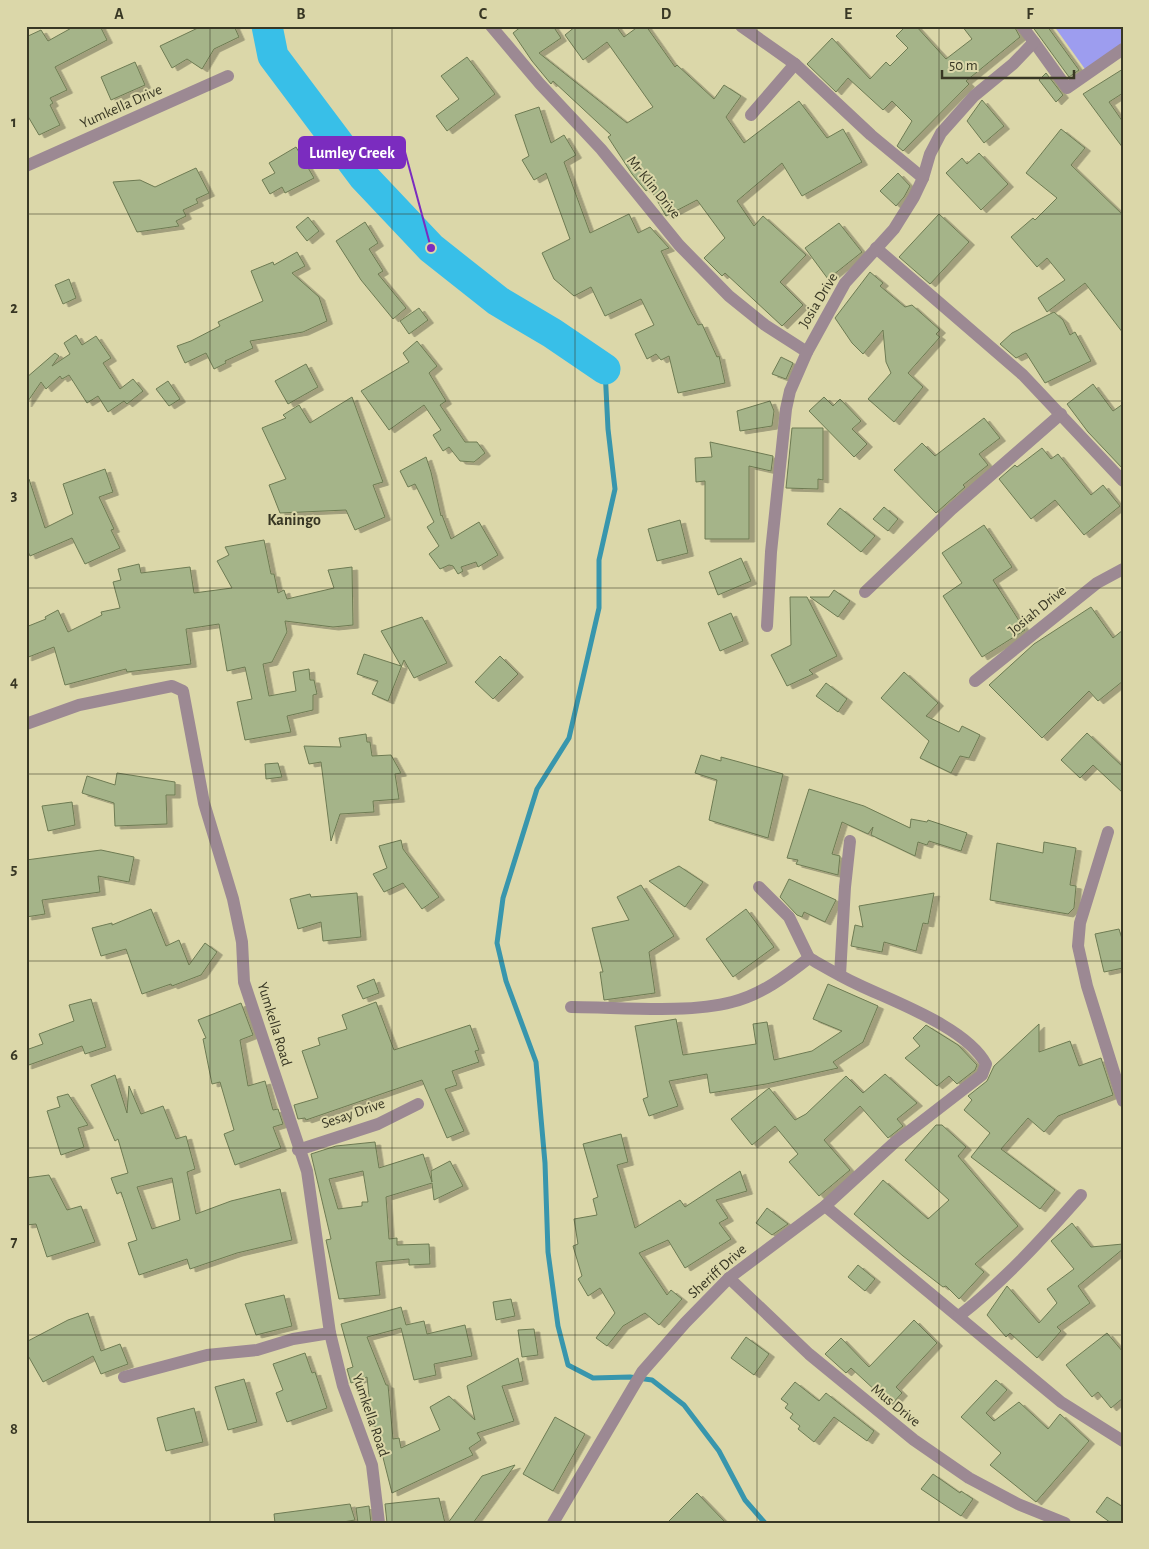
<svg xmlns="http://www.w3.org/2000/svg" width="1149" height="1549" font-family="'Alegreya Sans',sans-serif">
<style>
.green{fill:#9d9def}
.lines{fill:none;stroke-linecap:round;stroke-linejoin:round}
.stream{stroke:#3896ad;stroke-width:5}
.river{stroke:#38bfe8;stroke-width:31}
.building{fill:#a5b489;stroke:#6e7b53;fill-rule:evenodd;filter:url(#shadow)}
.minor{stroke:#9c8993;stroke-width:12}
.grid{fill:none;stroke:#383724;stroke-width:1;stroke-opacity:0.55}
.labels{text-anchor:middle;stroke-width:4;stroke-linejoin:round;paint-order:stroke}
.street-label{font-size:15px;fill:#383724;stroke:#dbd7a9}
.neighbourhood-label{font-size:16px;font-weight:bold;fill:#383724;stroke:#dbd7a9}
.leader{fill:none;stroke:#7b2cbf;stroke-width:2}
.callout-dot{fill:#7b2cbf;stroke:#dbd7a9;stroke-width:2}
.callout{fill:#7b2cbf;stroke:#7b2cbf;stroke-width:2}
.callout-label{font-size:16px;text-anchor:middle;font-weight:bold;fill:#fff}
.neatline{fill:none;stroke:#383724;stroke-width:2}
.grid-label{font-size:16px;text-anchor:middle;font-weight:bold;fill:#383724}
</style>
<defs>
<filter id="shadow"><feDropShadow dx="5.5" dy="3" stdDeviation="0" flood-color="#0004"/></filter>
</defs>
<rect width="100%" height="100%" fill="#dbd7a9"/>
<!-- green -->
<path class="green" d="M1054,26H1123V53L1090,76Z"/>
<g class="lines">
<!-- stream -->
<path class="stream" d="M605,369L608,429L615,489L599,560V608L569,738L537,789L503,898L497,943L506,981L536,1062L545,1163L548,1252L558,1326L568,1365L593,1378L630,1377L652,1380L684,1405L719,1451L745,1500L765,1523"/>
<!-- river -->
<path class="river" d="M267,26L273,56L363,176L431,248L498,301L552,333L605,369"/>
</g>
<!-- building -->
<g class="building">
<path d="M75,26H100L107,40L55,67L67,90L50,98L53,103L50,105L60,125L39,135L26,113V37L41,30L48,41Z"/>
<path d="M202,26H234L239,37L214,49L202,69L187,59L172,68L160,46Z"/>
<path d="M522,26H553L561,38L539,53L627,123L653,107L607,42L583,60L565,35L576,26H616L624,37L639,26H646L675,67L677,65L714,99L724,85L741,96L726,117L744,143L799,101L827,138L843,129L862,162L802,196L782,163L737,201L754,226L763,216L806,255L780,282L803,305L782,326L725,273L722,276L704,258L725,238L697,200L666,216L650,188L646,191L632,174L608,137L611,135L553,81L551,84L532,61L513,33Z"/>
<path d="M906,26H916L946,59L972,39L962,26H1014L1020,37L966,81L969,84L903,151L897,146L912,121L892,101L883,110L848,78L836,92L807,64L832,38L870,79L886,62L890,66L908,48L896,36Z"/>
<path d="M1032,26H1047L1079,70L1069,77Z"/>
<path d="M467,57L495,94L447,131L436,116L459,99L441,76Z"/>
<path d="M135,62L145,85L111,100L101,77Z"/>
<path d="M1123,69V93L1109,102L1123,122V148L1083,94Z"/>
<path d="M1046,73L1063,95L1056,102L1039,80Z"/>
<path d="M982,100L1004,126L984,143L967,121Z"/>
<path d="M539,107L551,143L564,135L576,155L564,162L590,233L629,214L638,233L650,227L669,248L661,251L691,312L698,325L702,324L717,357L719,356L725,383L678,393L669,356L661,360L656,354L647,359L635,334L654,325L641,299L605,316L591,287L574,296L554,279L542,253L570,239L546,173L534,180L522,160L529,156L515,115Z"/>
<path d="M1061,129L1085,148L1071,165L1123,215V333L1085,283L1047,312L1038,298L1065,280L1047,258L1037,267L1011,237L1033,218L1035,220L1057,198L1026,173Z"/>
<path d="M296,147L314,178L285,193L282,187L270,194L262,180L275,173L269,163Z"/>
<path d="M979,153L1008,184L981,210L946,173L962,158L967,164Z"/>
<path d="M196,168L209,193L196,199L198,203L183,210L186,216L176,221L179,226L137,232L113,182L140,180L155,187Z"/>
<path d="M898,173L910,186L904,197L896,206L880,191Z"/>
<path d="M939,214L969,242L930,284L899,257Z"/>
<path d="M308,217L319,231L307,241L296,227Z"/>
<path d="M365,222L378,243L369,249L383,271L378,274L406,308L393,319L361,280L336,241Z"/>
<path d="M839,223L862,252L828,279L805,248Z"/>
<path d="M297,252L305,266L292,273L319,297L327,321L303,332L250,341L253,348L225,361L226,363L214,369L206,353L185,363L177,346L191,341L220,326L218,322L263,301L251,271L273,262L274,265Z"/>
<path d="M870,272L883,283L880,286L905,307L912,305L940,330L936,334L940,337L908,373L923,387L894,422L868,399L891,373L886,362L883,330L863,354L852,343L835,318Z"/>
<path d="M69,279L76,298L63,304L55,285Z"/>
<path d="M419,308L428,320L409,334L400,321Z"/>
<path d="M1054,312L1063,320L1070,335L1075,332L1091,361L1045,383L1026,353L1016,358L1000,344L1012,333Z"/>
<path d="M76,335L82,345L96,336L111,358L103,363L120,389L133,379L143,391L127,404L124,401L108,412L98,396L87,403L69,375L62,379L60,376L46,389L41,382L26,404V378L55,353L59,356L52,366L70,354L64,343Z"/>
<path d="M417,341L437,366L429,373L446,401L440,405L465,442H477L485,453L474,462L460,461L449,447L443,451L433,435L441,430L424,405L389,430L361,391L409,362L403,353Z"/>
<path d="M781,357L793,363L786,379L772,374Z"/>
<path d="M306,364L318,387L288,404L275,381Z"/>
<path d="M168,381L180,399L169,406L156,389Z"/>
<path d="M1093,384L1113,411L1123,404V469L1088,432L1067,404Z"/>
<path d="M352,397L383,482L373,485L385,517L355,530L346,510L280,513L269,485L286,479L262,428L286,418L283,415L299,405L310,423Z"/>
<path d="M824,397L833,406L840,399L861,421L852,429L867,444L854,457L809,411Z"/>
<path d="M770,401L774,411L772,426L740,431L737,411Z"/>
<path d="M984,418L1000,438L979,454L988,465L963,485L965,487L936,513L894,470L922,443L935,456Z"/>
<path d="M792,428H823V480L818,479V489L786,488Z"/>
<path d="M710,442L773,456L771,471L749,466V539H705V481L696,482L695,458L712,457Z"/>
<path d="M1042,448L1051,459L1058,454L1091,495L1103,485L1120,506L1084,535L1055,500L1031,519L999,479L1015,465L1017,467Z"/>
<path d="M426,457L431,472L441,516L442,515L451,539L479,522L498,555L478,567L476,562L461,567L463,571L458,574L453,566L449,565L440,569L429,554L439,546L427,527L434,522L415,484L408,487L400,471Z"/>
<path d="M105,469L113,492L99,497L114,529L111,530L120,548L85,564L72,538L30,556L26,547V479H29L45,528L73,514L63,484Z"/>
<path d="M884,507L898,519L888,531L873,519Z"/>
<path d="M840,508L875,536L861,552L827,524Z"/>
<path d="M680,520L688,553L657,561L648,529Z"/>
<path d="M984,525L1012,567L993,580L1025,630L982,657L943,596L962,583L942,553Z"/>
<path d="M264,540L271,574H274L278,593L284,590L287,599L334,588L328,570L352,567L353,625L333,627L285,621L287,632L272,662L263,664L269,696L296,691L293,672L309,669L310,680H314L317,694L313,695V710L287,716L291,732L245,740L237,702L252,699L245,667L227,671L219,624L186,629L191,664L127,672L126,669L65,685L54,647L26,658V627L46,619L45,617L58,610L68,632L102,615L101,612L120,608L113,582L121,580L118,569L139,564L141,573L190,567L194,593L232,588L217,561L229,555L225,547Z"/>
<path d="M741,558L751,581L718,595L709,572Z"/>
<path d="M834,590L850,601L838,617L810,597H829Z"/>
<path d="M790,597H807L837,656L809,670L813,674L787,686L771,655L791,645Z"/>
<path d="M1091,607L1113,638L1123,630V681L1098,701L1089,691L1042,738L989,685L1034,644Z"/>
<path d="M731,613L743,641L720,651L708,623Z"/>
<path d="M422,617L447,663L414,678L404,660L388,701L372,694L378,681L357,674L364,654L401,666L381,631Z"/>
<path d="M500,656L518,674L493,699L475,682Z"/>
<path d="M904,672L938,703L926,716L959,732L962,726L980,735L969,758L960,756L951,773L920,758L929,741L881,698Z"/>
<path d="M826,683L847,699L838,712L816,696Z"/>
<path d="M1087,733L1123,767V793L1093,765L1080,778L1061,760Z"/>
<path d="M366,734L367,742H370L372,756L391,755L401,773L395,774L399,799L373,801L374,812L340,814L331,841L321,762L309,764L304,746L341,747L339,738Z"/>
<path d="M701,755L721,761V757L783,774L768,838L709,820L717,780L695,773Z"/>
<path d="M278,763L282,777L266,779L265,764Z"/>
<path d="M117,773L175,782V795H166L167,824L115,826L114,803L82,793L87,776L115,785Z"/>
<path d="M809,789L864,806L910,828L911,819L927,822L928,820L967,833L961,851L929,841L927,845L918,842L915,856L871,835L873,827L868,834L842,822L832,854L840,856L838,875L796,864L798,860L787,858Z"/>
<path d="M72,802L75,825L48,831L42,806Z"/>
<path d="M401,840L403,849L439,897L422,909L403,883L384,892L373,874L387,868L379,846Z"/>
<path d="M1044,842L1076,848L1070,885L1076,886L1074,908L1068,914L990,900L997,843L1043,853Z"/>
<path d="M101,850L134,857L129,882L98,876L100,892L42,900L45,914L26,917V860Z"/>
<path d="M679,866L703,882L685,907L649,881Z"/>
<path d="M789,879L836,900L825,922L804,912L802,917L797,915L780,897Z"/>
<path d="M641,885L674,936L649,952L655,993L604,1000L600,972H603L592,928L629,920L617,897Z"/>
<path d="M357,893L361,937L323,941L321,922L298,929L290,899L310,894L311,897Z"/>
<path d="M934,893L928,924L923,923L916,951L884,942L882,952L851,946L855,925L863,927L859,906Z"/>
<path d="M151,909L166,946L179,940L189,965L205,943L217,952L201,975L172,986L171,984L142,994L126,949L101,956L92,928L112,923V925Z"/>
<path d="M746,909L774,947L733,977L706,939Z"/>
<path d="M1119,929L1123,942V968L1104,972L1095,934Z"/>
<path d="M374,979L379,993L363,999L357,986Z"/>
<path d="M828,984L878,1006L863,1042L833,1062L838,1068L766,1084L710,1093L707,1074L669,1081L678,1106L649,1116L643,1099L648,1097L635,1026L676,1019L683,1055L756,1044L753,1024L767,1022L774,1060L812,1051L842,1031L813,1019Z"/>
<path d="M91,999L106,1047L85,1054L82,1046L26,1066V1050L43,1044L39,1034L74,1021L69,1005Z"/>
<path d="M376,1002L394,1050L470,1025L479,1050L475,1051L479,1062L452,1071L457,1085L445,1089L464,1131L447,1138L422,1080L306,1120L305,1118L298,1119L294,1105L318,1098L302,1051L320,1045L318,1038L347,1029L342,1015Z"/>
<path d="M241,1003L253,1035L240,1040L248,1086L265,1081L273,1110L278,1109L283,1124L273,1127L281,1148L235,1165L224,1134L234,1130L220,1082L212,1084L203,1039L206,1038L198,1020Z"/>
<path d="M1039,1024V1052L1070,1041L1079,1066L1101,1058L1113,1095L1058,1116L1044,1132L1028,1118L1001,1149L1055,1190L1040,1209L971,1157L990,1133L964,1110L972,1100L968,1096L987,1081L994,1066Z"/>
<path d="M926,1025L958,1045L977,1065L975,1070L957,1084L949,1076L937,1086L905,1058L920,1046L913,1038Z"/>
<path d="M885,1074L917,1103L897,1119L903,1126L888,1138L860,1106L824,1140L850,1170L819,1196L789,1162L798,1154L775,1126L752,1145L731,1119L769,1088L795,1120L806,1114L846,1076L863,1093Z"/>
<path d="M115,1075L127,1113L129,1086L141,1114L163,1106L176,1139L186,1136L195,1169L187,1172L196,1214L231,1201L280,1189L292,1240L237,1253L190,1269L187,1259L139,1275L128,1243L137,1240L121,1192L117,1194L111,1178L128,1173L118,1139L115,1141L91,1085ZM172,1178L180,1220L152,1229L137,1187Z"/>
<path d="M68,1094L88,1125L78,1128L84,1147L61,1155L47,1111L60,1107L57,1097Z"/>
<path d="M936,1125H942L966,1147L958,1156L1018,1226L975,1264L984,1272L959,1299L946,1286L943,1287L903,1256L854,1214L883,1180L928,1219L949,1200L905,1160Z"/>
<path d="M621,1134L628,1162L617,1165L635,1228L680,1200L685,1207L740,1171L747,1191L716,1200L728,1218L719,1223L731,1239L685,1268L668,1240L639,1253L667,1295L671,1290L682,1299L659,1325L645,1313L623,1326L607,1346L596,1338L615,1313L600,1288L588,1296L578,1279L582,1276L573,1246L578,1244L574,1219L597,1215L593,1199L598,1197L583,1144Z"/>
<path d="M375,1142L379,1168L423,1154L432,1182L431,1171L450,1161L463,1186L434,1200L432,1183L386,1197L389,1239L397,1238V1245L429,1244L430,1264L409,1265V1259L376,1262L380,1295L339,1299L326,1240L331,1239L311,1154L336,1146ZM363,1171L368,1202H362V1206L338,1209L329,1179Z"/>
<path d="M49,1175L67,1210L81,1206L95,1242L47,1257L36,1224L26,1225V1178Z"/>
<path d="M767,1208L788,1224L772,1235L756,1223Z"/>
<path d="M1072,1223L1091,1247L1123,1244V1249L1078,1286L1090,1303L1057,1327L1061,1331L1037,1358L1010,1333L1006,1337L987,1315L1007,1286L1039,1323L1057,1303L1047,1289L1074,1269L1051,1241Z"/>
<path d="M858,1265L875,1279L865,1291L848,1277Z"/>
<path d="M284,1295L292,1326L256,1335L245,1304Z"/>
<path d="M511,1299L515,1316L496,1320L493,1302Z"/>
<path d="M401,1307L406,1325L424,1321L427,1334L465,1325L472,1356L434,1364L436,1375L414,1380L401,1328L367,1337L386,1385H388L393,1439L399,1438L401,1448L440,1430L430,1407L449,1396L475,1420L467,1386L518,1358L523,1381L502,1386L514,1421L477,1433L481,1440L469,1448L473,1455L392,1493L375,1426H372L367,1377L351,1383L347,1369L353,1367L341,1324Z"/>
<path d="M88,1313L101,1351L120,1344L128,1364L101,1374L93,1356L43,1382L26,1352V1342L68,1320Z"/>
<path d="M914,1320L937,1343L896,1387L902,1393L891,1405L851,1368L846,1373L825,1354L841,1338L869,1367Z"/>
<path d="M534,1329L538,1355L522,1357L518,1330Z"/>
<path d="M1107,1333L1123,1352V1398L1111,1408L1098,1392L1092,1397L1066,1365Z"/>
<path d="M746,1337L769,1354L754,1375L731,1358Z"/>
<path d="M305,1353L312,1373L315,1372L327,1408L287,1422L276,1393L283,1390L273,1364Z"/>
<path d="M244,1379L257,1422L228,1430L215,1387Z"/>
<path d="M996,1380L1007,1390L986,1413L994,1421L1019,1402L1048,1429L1060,1414L1089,1441L1036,1502L990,1465L1001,1453L961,1417Z"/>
<path d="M795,1382L819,1401L826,1393L874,1431L867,1441L834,1417L814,1442L798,1429L800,1426L790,1418L793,1414L785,1408L788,1404L781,1399Z"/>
<path d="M194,1408L203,1442L166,1451L157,1418Z"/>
<path d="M555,1417L585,1434L553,1491L523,1474Z"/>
<path d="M515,1465L473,1523H448L482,1476Z"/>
<path d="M933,1474L960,1493L961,1491L973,1499L961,1516L921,1489Z"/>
<path d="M697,1493L726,1523H667Z"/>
<path d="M1107,1497L1123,1507V1523H1111L1096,1512Z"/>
<path d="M439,1498L445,1523H387L385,1504Z"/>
<path d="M350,1504L355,1520L337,1523H275L274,1514Z"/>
<path d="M369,1506L371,1523H358L356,1508Z"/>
</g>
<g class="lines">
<!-- minor -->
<g class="minor">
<path d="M491,26L540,84L601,149L679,245L729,296L765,325L807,352"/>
<path d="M741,26L795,64L871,135L923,178"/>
<path d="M1034,42L1067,88L1123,49"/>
<path d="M751,115L795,64"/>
<path d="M26,166L228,76"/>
<path d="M876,248L1023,375L1123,481"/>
<path d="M865,592L952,509L1061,414"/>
<path d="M767,626L771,552L786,409L790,391L807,352L845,283L894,229L914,197L923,178L930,154L941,133L974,96L1013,64L1034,42L1022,26"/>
<path d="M975,681L1097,583L1123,569"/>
<path d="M26,724L79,705L172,686L183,691L204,803L233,899L242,942L244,982L307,1171L330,1333L343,1386L372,1465L379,1523"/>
<path d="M1108,832L1080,923L1078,946L1087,986L1123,1101"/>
<path d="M759,887L789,917L809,958"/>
<path d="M840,975L845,887L850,841"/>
<path d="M298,1150L378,1124L418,1104"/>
<path d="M825,1206L1061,1402L1123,1441"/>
<path d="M729,1278L809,1354L914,1440L969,1478L1018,1504L1065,1523"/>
<path d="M959,1316C1005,1280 1043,1238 1081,1195"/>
<path d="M124,1377L207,1355L257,1350L293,1339L330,1333"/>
<path d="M553,1523L642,1372L685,1323L729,1278L825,1206L894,1143L982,1075L986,1064C966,1027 894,1002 857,984C840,976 825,967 809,958C786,976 761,995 732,1002C688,1014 618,1007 571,1007"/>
</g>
</g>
<!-- grid -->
<path class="grid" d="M210,26V1523M392,26V1523M575,26V1523M757,26V1523M939,26V1523M26,214H1123M26,401H1123M26,588H1123M26,774H1123M26,961H1123M26,1148H1123M26,1335H1123"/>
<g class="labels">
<!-- street labels -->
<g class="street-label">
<text transform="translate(121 106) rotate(-24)" y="5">Yumkella Drive</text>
<text transform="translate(654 187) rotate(51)" y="5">Mr Klin Drive</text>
<text transform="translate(818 300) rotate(-59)" y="5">Josia Drive</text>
<text transform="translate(1037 610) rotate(-39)" y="5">Josiah Drive</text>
<text transform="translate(275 1024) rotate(73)" y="5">Yumkella Road</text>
<text transform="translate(353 1113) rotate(-19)" y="5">Sesay Drive</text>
<text transform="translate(717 1271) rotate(-42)" y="5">Sheriff Drive</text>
<text transform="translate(896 1405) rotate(39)" y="5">Mus Drive</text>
<text transform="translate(371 1415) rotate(71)" y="5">Yumkella Road</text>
</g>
<!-- neighbourhood labels -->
<g class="neighbourhood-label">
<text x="294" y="525">Kaningo</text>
</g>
</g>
<!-- callouts -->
<path class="leader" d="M431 248L405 152"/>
<circle class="callout-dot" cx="431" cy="248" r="5"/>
<rect class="callout" x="299" y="137" width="106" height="31" rx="5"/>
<g class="callout-label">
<text x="352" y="158">Lumley Creek</text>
</g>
<!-- border -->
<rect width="1149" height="1549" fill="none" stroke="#dbd7a9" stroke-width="55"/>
<!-- scale -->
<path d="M942 70v8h132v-8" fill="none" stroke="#383724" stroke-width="2.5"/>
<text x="949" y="70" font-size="15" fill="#383724" stroke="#dbd7a9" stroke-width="4" paint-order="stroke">50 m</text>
<rect x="28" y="28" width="1094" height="1494" class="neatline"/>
<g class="grid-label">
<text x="119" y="19">A</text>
<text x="301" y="19">B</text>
<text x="483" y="19">C</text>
<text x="666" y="19">D</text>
<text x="848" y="19">E</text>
<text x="1030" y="19">F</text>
<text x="14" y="127">1</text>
<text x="14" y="313">2</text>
<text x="14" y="500">3</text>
<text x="14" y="687">4</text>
<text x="14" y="874">5</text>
<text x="14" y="1060">6</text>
<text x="14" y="1247">7</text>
<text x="14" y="1434">8</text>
</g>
</svg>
